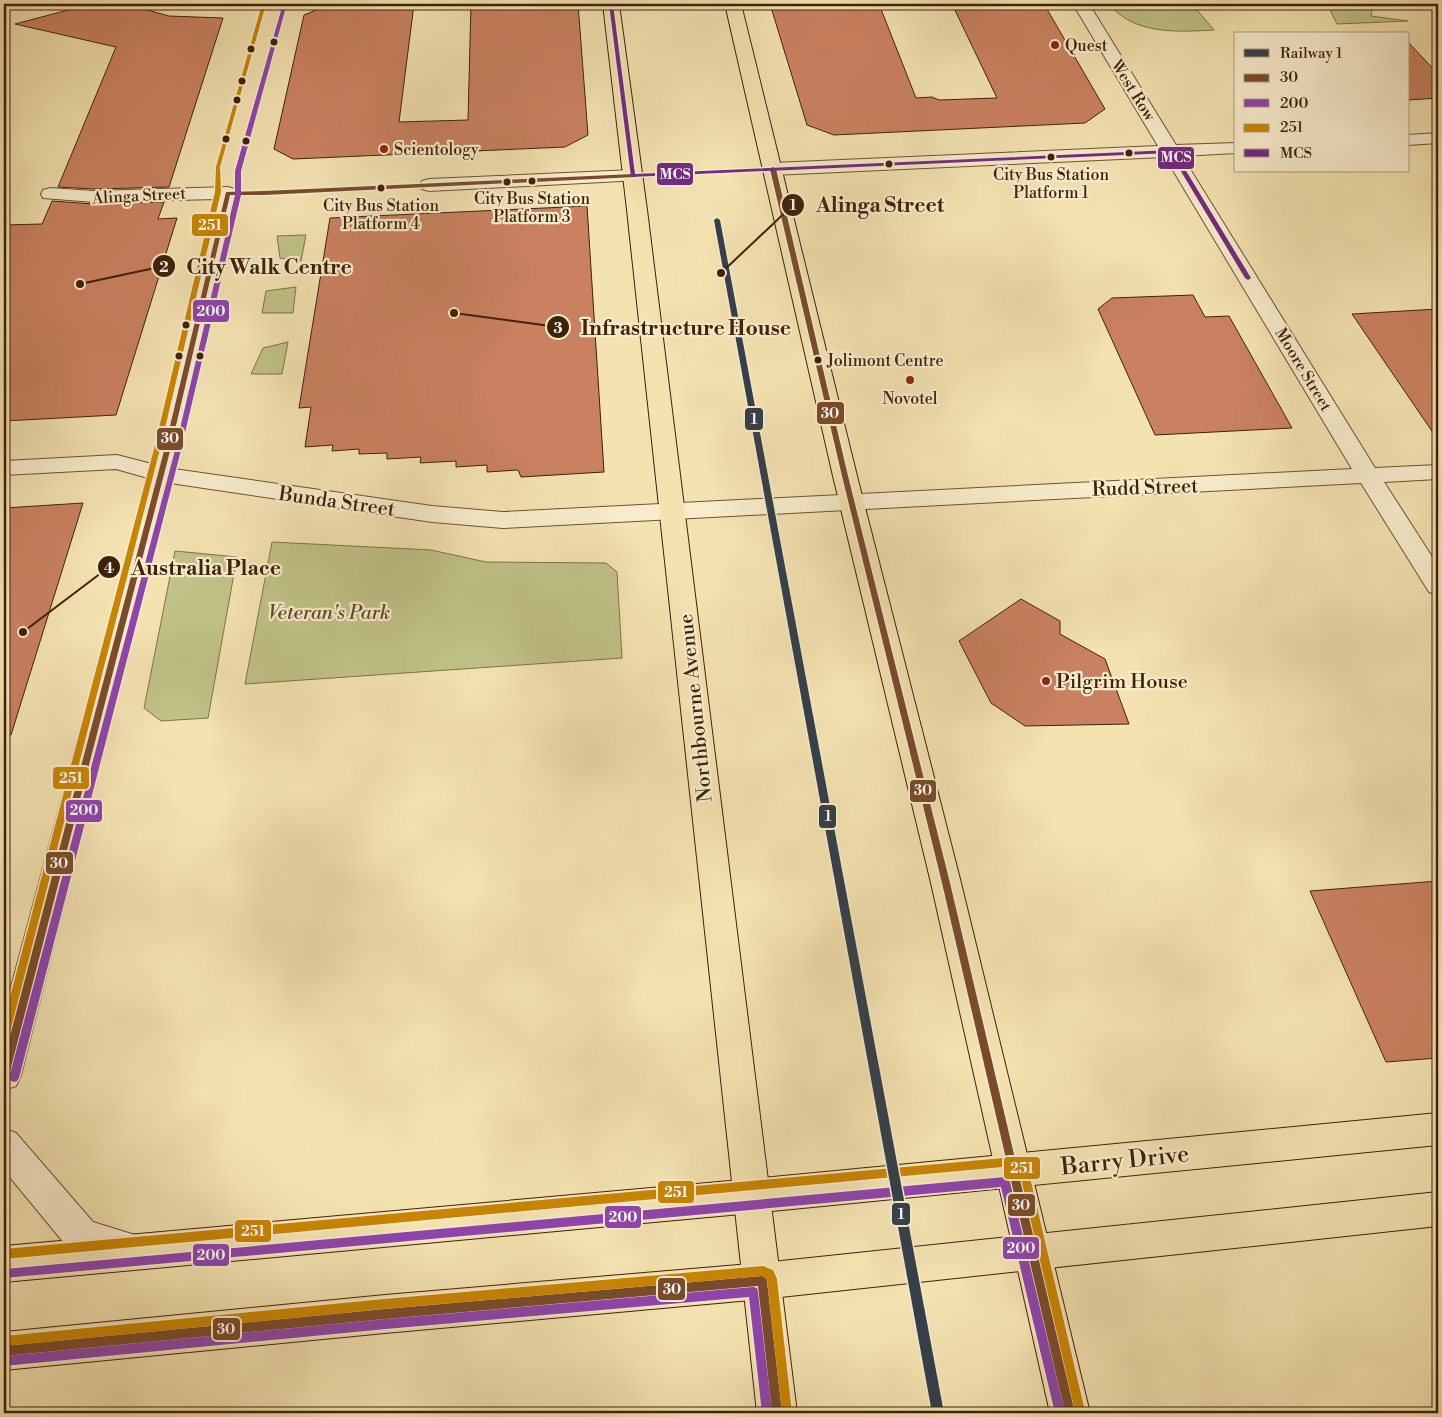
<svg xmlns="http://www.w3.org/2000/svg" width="1442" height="1417" font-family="'Libre Bodoni',serif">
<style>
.green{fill:#c0c288;stroke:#7f7248}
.building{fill:#ca8161;stroke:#3e2209}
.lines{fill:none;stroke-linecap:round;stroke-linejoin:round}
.street-casing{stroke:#6c5233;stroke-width:2}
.primary-casing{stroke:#3e2209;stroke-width:2}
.highway-casing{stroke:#3e2209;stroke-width:2}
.street{fill:#f8eccc;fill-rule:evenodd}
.primary{fill:#f4e2b1;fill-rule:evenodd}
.highway{fill:#f4e2b1;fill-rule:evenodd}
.bus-1-casing{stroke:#f8eccc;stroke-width:3}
.bus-2-casing{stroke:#f8eccc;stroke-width:3}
.bus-3-casing{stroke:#f8eccc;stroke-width:3}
.bus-4-casing{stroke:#f8eccc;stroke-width:3}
.bus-1{fill:#7a4b2a;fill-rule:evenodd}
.bus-2{fill:#8e44ad;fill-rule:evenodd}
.bus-3{fill:#c98502;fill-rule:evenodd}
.bus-4{fill:#732a82;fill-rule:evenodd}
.rail-1-casing{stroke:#f8eccc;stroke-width:3}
.rail-1{fill:#343f4b;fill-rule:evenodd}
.bus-dot{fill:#3e2209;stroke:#f8eccc;stroke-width:2}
.poi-dot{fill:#8f2418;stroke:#f8eccc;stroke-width:2}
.labels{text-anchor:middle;stroke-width:4.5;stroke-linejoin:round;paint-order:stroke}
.far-poi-label{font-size:16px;fill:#3e2209;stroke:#f8eccc;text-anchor:start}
.far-street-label{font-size:16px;fill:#3e2209;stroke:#f8eccc}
.far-bus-label{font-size:16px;fill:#3e2209;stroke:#f8eccc}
.street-label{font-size:20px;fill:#3e2209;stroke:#f8eccc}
.park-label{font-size:20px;font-style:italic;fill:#5e4a29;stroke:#f8eccc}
.poi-label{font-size:20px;fill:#3e2209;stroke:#f8eccc;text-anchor:start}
.near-street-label{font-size:24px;fill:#3e2209;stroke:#f8eccc}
.leader{fill:none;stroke:#3e2209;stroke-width:2}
.callout-dot{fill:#3e2209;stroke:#f8eccc;stroke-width:2}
.mark-label{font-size:15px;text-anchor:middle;font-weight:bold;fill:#fff}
.callout-label{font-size:21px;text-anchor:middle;font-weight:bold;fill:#3e2209;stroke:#f8eccc;stroke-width:4.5;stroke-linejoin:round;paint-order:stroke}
.line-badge{stroke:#f8eccc;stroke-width:2}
.badge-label{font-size:14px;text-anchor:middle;font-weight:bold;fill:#fff}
</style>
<rect width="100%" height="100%" fill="#f4e2b1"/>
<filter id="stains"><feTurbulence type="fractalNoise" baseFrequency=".004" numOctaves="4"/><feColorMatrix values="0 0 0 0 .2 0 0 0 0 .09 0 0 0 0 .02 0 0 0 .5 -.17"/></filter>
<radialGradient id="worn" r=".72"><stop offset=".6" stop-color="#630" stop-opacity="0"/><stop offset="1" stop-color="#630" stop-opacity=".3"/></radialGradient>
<!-- green -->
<g class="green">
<path d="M1109,4H1194L1197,10L1214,30C1178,32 1134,35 1109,4Z"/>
<path d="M1327,4H1373L1371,16L1408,21L1337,24Z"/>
<path d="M306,235L301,261L280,258L277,236Z"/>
<path d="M296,287L293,313H262L266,291Z"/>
<path d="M288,342L282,374H251L263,348Z"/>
<path d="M272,542L431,550L486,562L606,563L617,572L622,658L245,684Z"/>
<path d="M175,551L237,557L208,718L161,721L144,708Z"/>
</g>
<!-- building -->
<g class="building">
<path d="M91,4H126L169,16L223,18L169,187L94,189L58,187L116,47L15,24Z"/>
<path d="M368,4H414L399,122L468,120L471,4H578L588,135L565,147L408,154L293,159L274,149L304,15L326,6Z"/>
<path d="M770,4H879L916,98L932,97L939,100L997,98L952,4H1044L1105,109L1085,123L834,135L807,125Z"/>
<path d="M1408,42L1438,74V98L1408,100Z"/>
<path d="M52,201L94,204L164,202L158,219L177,218L116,415L4,421V225L42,224Z"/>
<path d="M587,206L604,472L521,477L518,470L487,472V465L456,467V461L420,463L421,457L387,459V453L359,454V449L332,451L333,445L305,447L311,407L299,408L330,218Z"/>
<path d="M1193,295L1205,317L1229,316L1292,428L1155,435L1098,309L1112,298Z"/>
<path d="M1438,309V440L1352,314Z"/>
<path d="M83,503L11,735L4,734V508Z"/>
<path d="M1021,599L1060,621V634L1105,659L1129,724L1025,726L991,703L959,641Z"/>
<path d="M1438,881V1058L1386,1062L1310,891Z"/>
</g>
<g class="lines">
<defs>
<g id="street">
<path d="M1073,4H1089L1176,145L1236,143V153L1182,156L1375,468L1438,465V479L1384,482L1438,566V595L1429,592L1361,483L503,528L432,522L170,483L21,1075L16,1086L4,1090V1013L148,478L116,469L4,475V461L117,455L152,464L217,199L94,202L43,198L41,194L43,190L50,188L94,191L228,187L235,189L237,193L174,469L432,506L503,512L1352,469L1165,157L773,175L767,173L764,169L767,165L773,163L1158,146Z"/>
<path d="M1438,133V143L1408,145V135Z"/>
<path d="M633,170L640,172L642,176L640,180L429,191L422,189L420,185L422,181L429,179Z"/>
<path d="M4,1128L16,1133L93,1222L135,1235L140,1248L135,1261L122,1266L69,1249L4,1170Z"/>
</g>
<g id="primary">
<path d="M1438,1113V1145L752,1213L4,1282V1246L752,1179Z"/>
<path d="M1438,1192V1226L762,1299L385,1333L4,1370V1332L385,1295L762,1263Z"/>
</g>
<g id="highway">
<path d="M603,4H619L647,210L797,1413H757L627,210Z"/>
<path d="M725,4H741L857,476L961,883L1090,1413H1050L931,883L833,476Z"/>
</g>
</defs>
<!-- street casing -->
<use href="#street" class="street-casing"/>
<!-- primary casing -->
<use href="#primary" class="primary-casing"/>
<!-- highway casing -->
<use href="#highway" class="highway-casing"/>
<!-- street -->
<use href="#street" class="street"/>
<!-- primary -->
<use href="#primary" class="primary"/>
<!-- highway -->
<use href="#highway" class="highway"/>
<defs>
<g id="bus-1">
<path d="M773,167L776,169L848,476L950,883L1075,1413H1065L942,883L842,476L770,169Z"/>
<path d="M633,174L636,176L635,177L264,195H230L170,451L9,1075L7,1078L4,1079V1059L164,451L226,192L264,191Z"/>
<path d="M762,1276L766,1277L767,1281L782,1413H772L758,1286L385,1319L4,1356V1346L385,1309Z"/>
</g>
<g id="bus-2">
<path d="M284,6L286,7L241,171V195L180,454L19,1078L17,1081L14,1082L11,1081L9,1078L174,454L235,195V171L282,7Z"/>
<path d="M1005,1177L1008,1179L1010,1182L1065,1413H1055L1001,1187L4,1278V1270L5,1269Z"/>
<path d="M753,1287L757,1288L758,1292L772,1413H762L749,1297L386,1329L4,1366V1356H5L386,1319Z"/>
</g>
<g id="bus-3">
<path d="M262,4H266L220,167L221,192L160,449L9,1036L7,1039L4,1040V1020L154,449L215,192L216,167Z"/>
<path d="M1014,1157L1023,1161L1028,1169L1085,1411L1084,1413H1076L1075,1411L1019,1170L1017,1167L1013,1166L4,1259V1249Z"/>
<path d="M763,1266L773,1270L777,1279L792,1413H782V1412L767,1280L762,1276L384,1309L4,1346V1336L384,1299Z"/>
</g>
<path id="bus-4" d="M609,4H613L635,174L1172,150L1174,151L1251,278L1248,280L1245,278L1170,153L631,177Z"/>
</defs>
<!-- bus-1 casing -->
<use href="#bus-1" class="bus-1-casing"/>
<!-- bus-2 casing -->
<use href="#bus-2" class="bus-2-casing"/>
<!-- bus-3 casing -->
<use href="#bus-3" class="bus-3-casing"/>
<!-- bus-4 casing -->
<use href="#bus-4" class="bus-4-casing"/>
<!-- bus-1 -->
<use href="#bus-1" class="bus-1"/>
<!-- bus-2 -->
<use href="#bus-2" class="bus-2"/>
<!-- bus-3 -->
<use href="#bus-3" class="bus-3"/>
<!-- bus-4 -->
<use href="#bus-4" class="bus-4"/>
<defs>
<path id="rail-1" d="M717,218L720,220L944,1413H932L714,220Z"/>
</defs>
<!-- rail-1 casing -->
<use href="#rail-1" class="rail-1-casing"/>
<!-- rail-1 -->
<use href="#rail-1" class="rail-1"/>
</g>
<!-- markers -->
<g class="bus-dot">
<circle cx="274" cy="42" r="4.5"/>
<circle cx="251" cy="49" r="4.5"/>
<circle cx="242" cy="81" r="4.5"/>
<circle cx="237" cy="100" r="4.5"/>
<circle cx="226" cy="139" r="4.5"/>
<circle cx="246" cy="141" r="4.5"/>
<circle cx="1129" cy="153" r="4.5"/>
<circle cx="1051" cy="157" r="4.5"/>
<circle cx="889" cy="164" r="4.5"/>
<circle cx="532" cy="181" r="4.5"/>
<circle cx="507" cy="182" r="4.5"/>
<circle cx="381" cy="188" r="4.5"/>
<circle cx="186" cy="325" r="4.5"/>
<circle cx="179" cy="356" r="4.5"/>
<circle cx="200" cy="356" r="4.5"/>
<circle cx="818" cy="360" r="4.5"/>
</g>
<g class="poi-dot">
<circle cx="1055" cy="45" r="5"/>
<circle cx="384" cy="149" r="5"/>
<circle cx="910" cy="380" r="5"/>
<circle cx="1046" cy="681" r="5"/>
</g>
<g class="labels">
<!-- far-poi labels -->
<g class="far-poi-label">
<text x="1065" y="51">Quest</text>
<text x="394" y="155">Scientology</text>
<text x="910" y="404" text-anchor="middle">Novotel</text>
</g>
<!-- far-street labels -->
<g class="far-street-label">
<text transform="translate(1134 90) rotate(58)" y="6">West Row</text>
<text transform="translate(139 195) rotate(-3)" y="6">Alinga Street</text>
<text transform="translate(1304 369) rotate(59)" y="6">Moore Street</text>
</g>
<!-- far-bus labels -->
<g class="far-bus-label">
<text x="1051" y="180">City Bus Station<tspan x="1051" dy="18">Platform 1</tspan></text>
<text x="532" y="204">City Bus Station<tspan x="532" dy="18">Platform 3</tspan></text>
<text x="381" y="211">City Bus Station<tspan x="381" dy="18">Platform 4</tspan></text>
<text x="827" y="366" text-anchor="start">Jolimont Centre</text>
</g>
<!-- street labels -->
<g class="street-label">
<text transform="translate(1145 487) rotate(-2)" y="7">Rudd Street</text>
<text transform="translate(337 501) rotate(8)" y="7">Bunda Street</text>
<text transform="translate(695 708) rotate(-96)" y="7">Northbourne Avenue</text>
</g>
<!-- park labels -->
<g class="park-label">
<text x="329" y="619">Veteran's Park</text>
</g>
<!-- poi labels -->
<g class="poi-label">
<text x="1056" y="688">Pilgrim House</text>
</g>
<!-- near-street labels -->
<g class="near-street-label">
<text transform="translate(1125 1160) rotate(-6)" y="8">Barry Drive</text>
</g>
</g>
<!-- callouts -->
<path class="leader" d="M721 273L793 205M80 284L164 266M454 313L558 327M23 632L109 567"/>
<g class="callout-dot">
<circle cx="721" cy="273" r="5"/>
<circle cx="80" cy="284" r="5"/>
<circle cx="454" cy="313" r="5"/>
<circle cx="23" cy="632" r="5"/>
<circle cx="793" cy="205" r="12"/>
<circle cx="164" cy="266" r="12"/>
<circle cx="558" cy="327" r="12"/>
<circle cx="109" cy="567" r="12"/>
</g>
<g class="mark-label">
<text x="793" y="210">1</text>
<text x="164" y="272">2</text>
<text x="558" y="333">3</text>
<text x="109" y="573">4</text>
</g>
<g class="callout-label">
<text x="880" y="212">Alinga Street</text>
<text x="269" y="274">City Walk Centre</text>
<text x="686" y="335">Infrastructure House</text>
<text x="206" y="575">Australia Place</text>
</g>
<g class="line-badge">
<rect x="1157" y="146" width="38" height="24" rx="5" fill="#732a82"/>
<rect x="656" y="162" width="38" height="24" rx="5" fill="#732a82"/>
<rect x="191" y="213" width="38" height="24" rx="5" fill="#c98502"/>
<rect x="192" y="299" width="38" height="24" rx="5" fill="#8e44ad"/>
<rect x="816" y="401" width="29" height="24" rx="5" fill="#7a4b2a"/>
<rect x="744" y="407" width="20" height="24" rx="5" fill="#343f4b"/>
<rect x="156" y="427" width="28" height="24" rx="5" fill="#7a4b2a"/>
<rect x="52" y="766" width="38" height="24" rx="5" fill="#c98502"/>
<rect x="909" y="779" width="28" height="24" rx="5" fill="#7a4b2a"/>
<rect x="65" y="799" width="38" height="24" rx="5" fill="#8e44ad"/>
<rect x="818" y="804" width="19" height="25" rx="5" fill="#343f4b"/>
<rect x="45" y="851" width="29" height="24" rx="5" fill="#7a4b2a"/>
<rect x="1003" y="1156" width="38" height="24" rx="5" fill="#c98502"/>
<rect x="657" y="1180" width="38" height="24" rx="5" fill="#c98502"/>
<rect x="1007" y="1193" width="29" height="24" rx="5" fill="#7a4b2a"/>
<rect x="891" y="1202" width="20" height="24" rx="5" fill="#343f4b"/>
<rect x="604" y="1205" width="38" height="24" rx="5" fill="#8e44ad"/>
<rect x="234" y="1219" width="38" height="24" rx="5" fill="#c98502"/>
<rect x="1002" y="1236" width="38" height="24" rx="5" fill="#8e44ad"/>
<rect x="192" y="1243" width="38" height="24" rx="5" fill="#8e44ad"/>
<rect x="657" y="1277" width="29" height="24" rx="5" fill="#7a4b2a"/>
<rect x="212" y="1317" width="29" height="24" rx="5" fill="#7a4b2a"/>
</g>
<g class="badge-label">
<text x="1176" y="162">MCS</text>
<text x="675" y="179">MCS</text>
<text x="210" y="230">251</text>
<text x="211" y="316">200</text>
<text x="830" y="418">30</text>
<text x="754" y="424">1</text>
<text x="170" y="443">30</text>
<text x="71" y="783">251</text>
<text x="923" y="795">30</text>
<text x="84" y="815">200</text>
<text x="828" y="821">1</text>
<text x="59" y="868">30</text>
<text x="1022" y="1173">251</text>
<text x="676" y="1197">251</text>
<text x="1021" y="1210">30</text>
<text x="901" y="1219">1</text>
<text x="623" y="1222">200</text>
<text x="253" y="1236">251</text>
<text x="1021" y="1253">200</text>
<text x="211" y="1260">200</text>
<text x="672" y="1294">30</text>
<text x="226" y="1334">30</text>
</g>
<!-- margin -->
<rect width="1442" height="1417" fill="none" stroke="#f4e2b1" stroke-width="20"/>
<rect x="5" y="5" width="1432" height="1407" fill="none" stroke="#3e2209" stroke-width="2.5"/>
<rect x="10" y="10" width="1422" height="1397" fill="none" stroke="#3e2209"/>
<!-- legend -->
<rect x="1234" y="32" width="175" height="140" fill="#f8eccc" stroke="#ae9b7e"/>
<rect x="1244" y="49" width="25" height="8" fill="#343f4b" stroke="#ae9b7e"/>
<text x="1280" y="58" font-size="15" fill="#3e2209">Railway 1</text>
<rect x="1244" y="74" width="25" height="8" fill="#7a4b2a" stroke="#ae9b7e"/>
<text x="1280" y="82" font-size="15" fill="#3e2209">30</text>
<rect x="1244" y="99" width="25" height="8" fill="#8e44ad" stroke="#ae9b7e"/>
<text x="1280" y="108" font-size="15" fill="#3e2209">200</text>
<rect x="1244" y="124" width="25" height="8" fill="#c98502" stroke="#ae9b7e"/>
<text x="1280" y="132" font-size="15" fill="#3e2209">251</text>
<rect x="1244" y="149" width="25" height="8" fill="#732a82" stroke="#ae9b7e"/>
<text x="1280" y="158" font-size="15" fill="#3e2209">MCS</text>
<rect width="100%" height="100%" filter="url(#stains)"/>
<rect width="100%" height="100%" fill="url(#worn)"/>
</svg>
